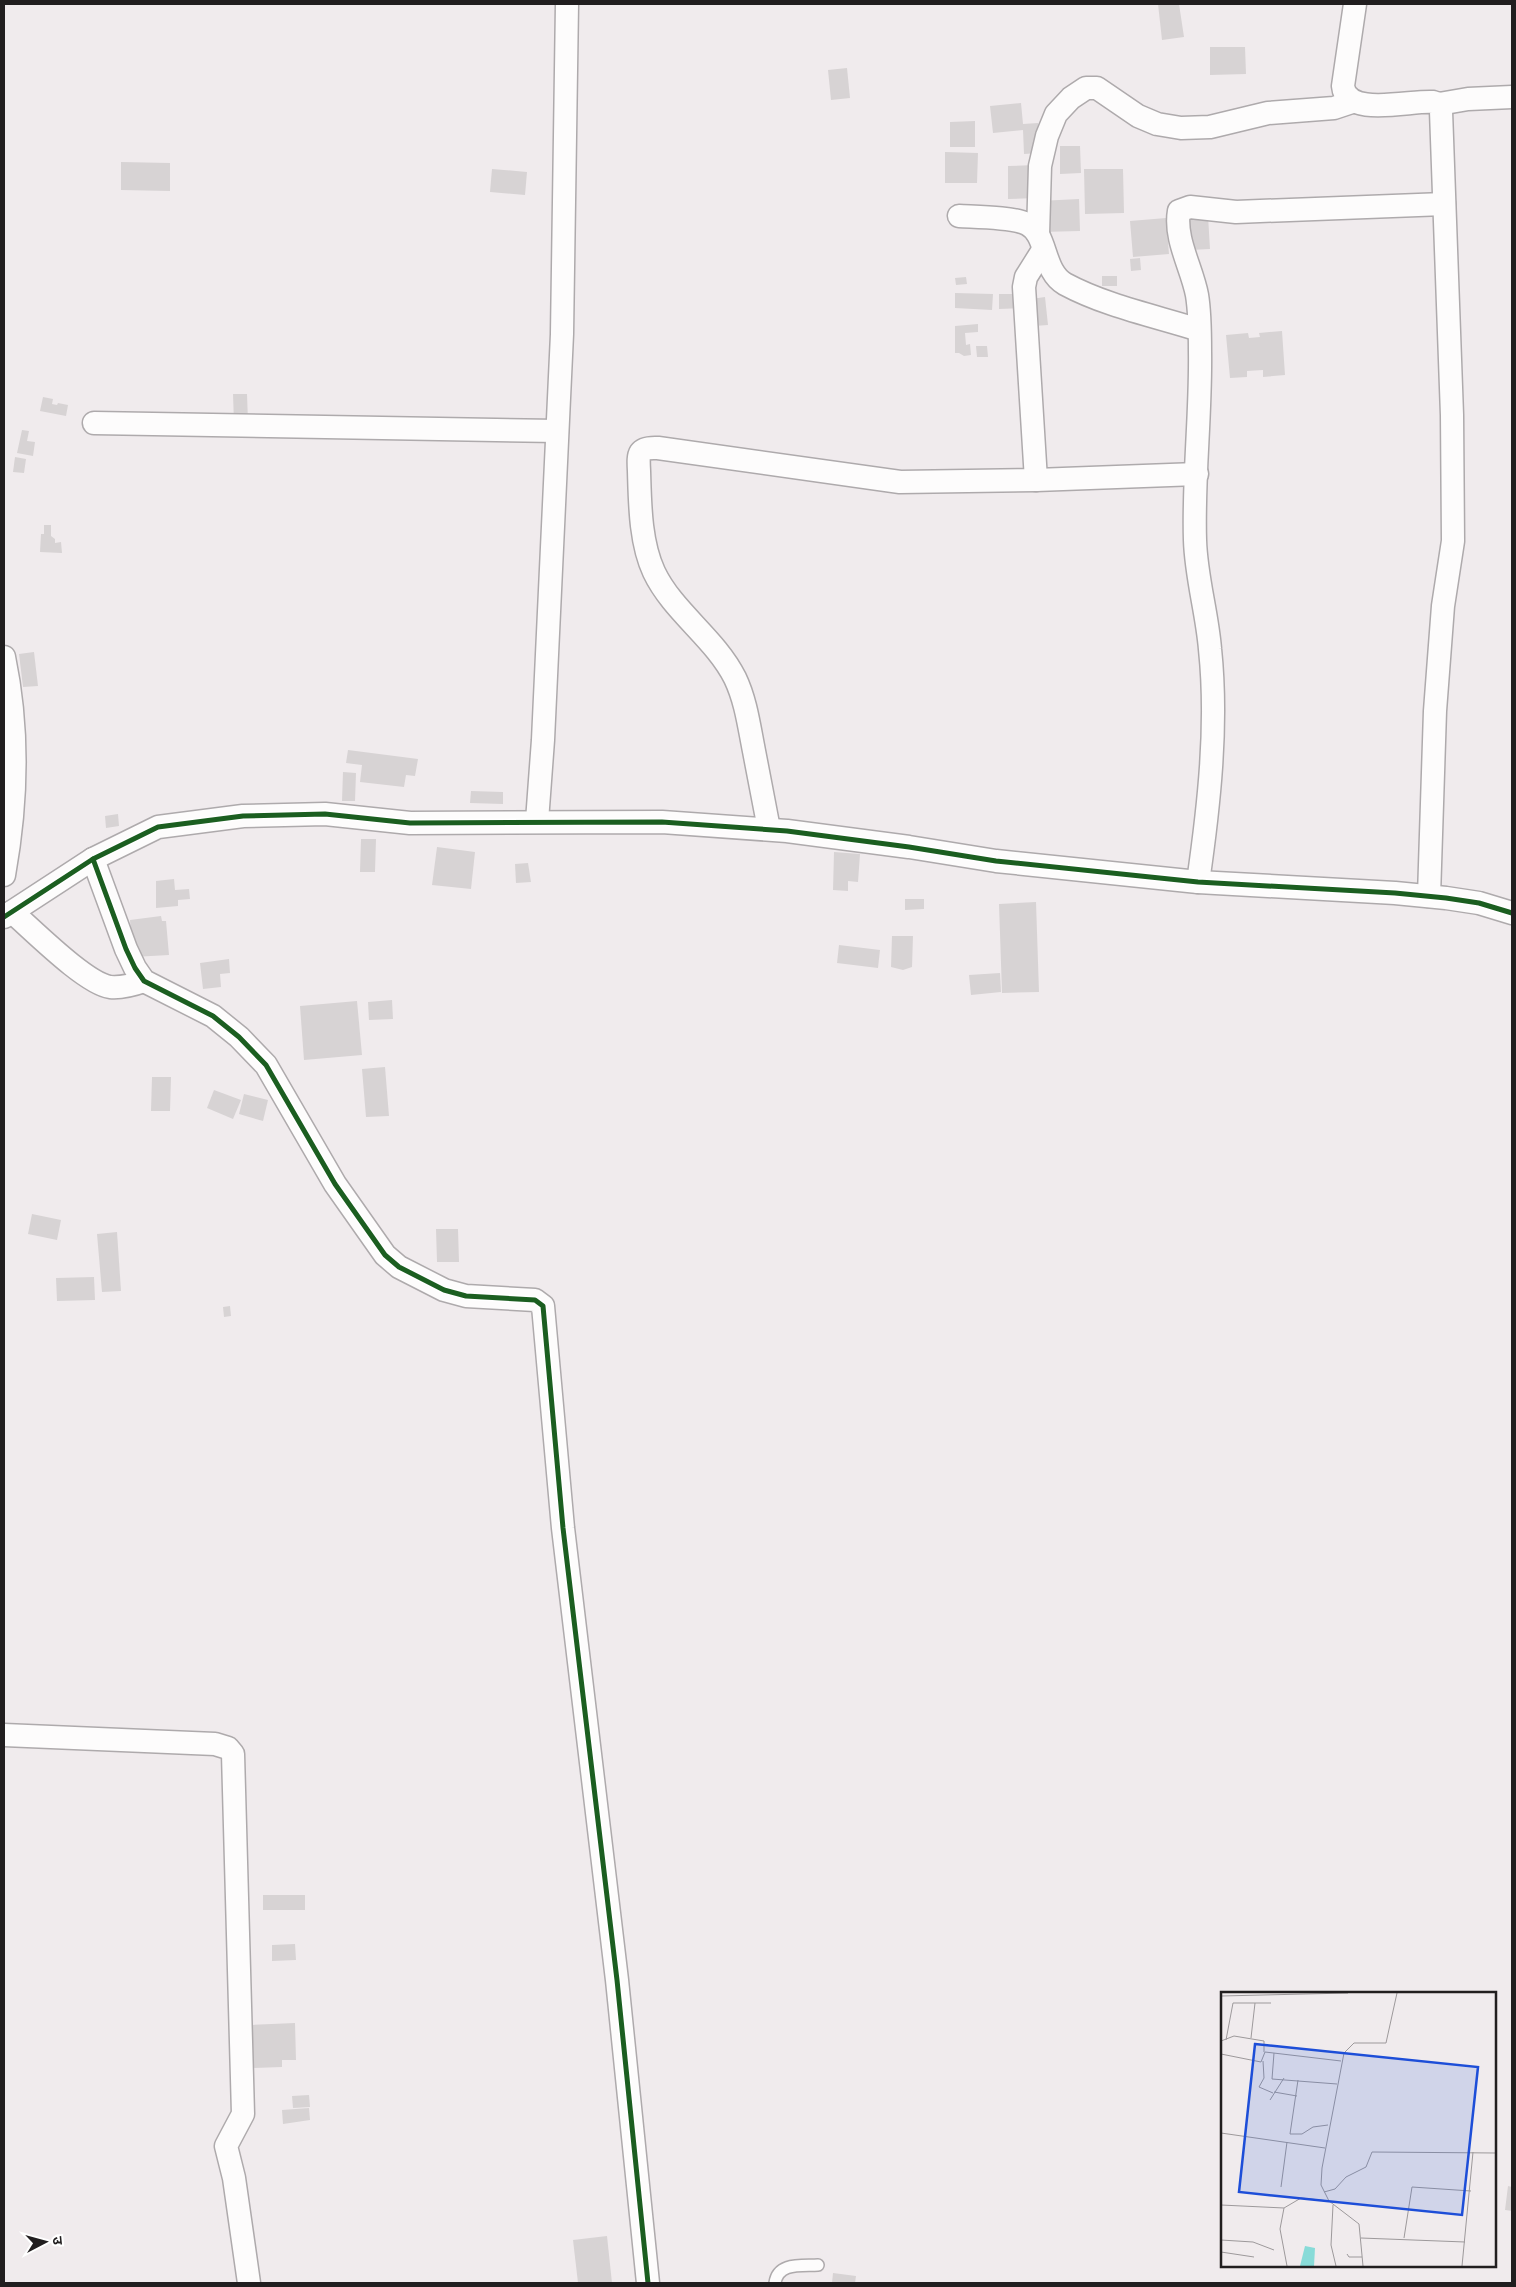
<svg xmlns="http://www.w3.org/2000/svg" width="1516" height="2287" font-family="'Golos Text','Noto Sans Devanagari',sans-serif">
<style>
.building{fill:#d7d3d4}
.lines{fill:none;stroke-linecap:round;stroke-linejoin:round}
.lane-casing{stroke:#aeaaac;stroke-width:14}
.street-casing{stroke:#aeaaac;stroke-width:25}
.lane{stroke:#fdfcfc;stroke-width:11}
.street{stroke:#fdfcfc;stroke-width:22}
.cycleway-casing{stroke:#fff;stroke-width:8}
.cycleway{stroke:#1b5e20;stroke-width:5}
.inset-road{fill:none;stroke:#9d999b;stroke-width:1}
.view{fill:#1d4ed8;fill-opacity:0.15;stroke:#1d4ed8;stroke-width:2.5}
.inset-edge{fill:none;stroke:#211e1f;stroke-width:2.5}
</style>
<rect width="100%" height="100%" fill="#f0ebed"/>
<!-- building -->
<g class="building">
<path d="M1158,4H1179L1184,37L1162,40Z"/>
<path d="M1210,47H1245L1246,74L1210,75Z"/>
<path d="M847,68L850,98L831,100L828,70Z"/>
<path d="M1021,103L1023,124L1038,123L1040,153L1024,154L1023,130L993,133L990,106Z"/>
<path d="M975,121V147H950V122Z"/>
<path d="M1060,146H1080L1081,173L1060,174Z"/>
<path d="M945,152L978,153L977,183H945Z"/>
<path d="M121,162L170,163V191L121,190Z"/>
<path d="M1036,165L1037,198L1008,199V166Z"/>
<path d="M492,169L527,172L525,195L490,192Z"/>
<path d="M1084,169H1123L1124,213L1085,214Z"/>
<path d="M1079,199L1080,231L1041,232L1039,201Z"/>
<path d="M1208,216L1210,249L1189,250L1186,217Z"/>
<path d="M1166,218L1169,254L1133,257L1130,221Z"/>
<path d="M1140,258L1141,270L1131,271L1130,259Z"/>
<rect x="1102" y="276" width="15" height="10"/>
<path d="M966,277L967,284L956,285L955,278Z"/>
<path d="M955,293L993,294L992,310L955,308Z"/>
<path d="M999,294H1024L1025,308L999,309Z"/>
<path d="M1045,297L1048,325L1034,326L1031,299Z"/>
<path d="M978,324V332L965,333L966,345L970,344L971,355L964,356L959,353H955V326Z"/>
<path d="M1282,331L1285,375L1263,377V370L1247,371V377L1230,378L1226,335L1248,333L1249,338L1260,337L1259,333Z"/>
<path d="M976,346H987L988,357H977Z"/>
<path d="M233,394H247L248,422L234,423Z"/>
<path d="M43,397L53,399L52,404L57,405L58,403L68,405L66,416L40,411Z"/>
<path d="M22,430L29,431L27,441L35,442L33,456L17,453Z"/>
<path d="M15,457L26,459L24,473L13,472Z"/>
<path d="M44,525H51V536L55,539V543L61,542L62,553L40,552L41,534H44Z"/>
<path d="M34,652L38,686L23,687L19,654Z"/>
<path d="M348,750L418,759L415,776L406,775L404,787L360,782L362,765L346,763Z"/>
<path d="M343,772L356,773L355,801H342Z"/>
<path d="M471,791L503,792V804L470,803Z"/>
<path d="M118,814L119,826L106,828L105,816Z"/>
<path d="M361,839H376L375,872H360Z"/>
<path d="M437,847L475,852L471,889L432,885Z"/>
<path d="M834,852L860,854L858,882L848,881V891L833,890Z"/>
<path d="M528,863L531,882L516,883L515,864Z"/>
<path d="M174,879L175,890L189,889L190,899L178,900V906L156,908V881Z"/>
<path d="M905,899H924V909L905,910Z"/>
<path d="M1036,902L1039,992L1002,993L999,904Z"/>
<path d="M161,916L162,921H166L169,955L133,957L130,920Z"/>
<path d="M892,936H913L912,967L903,970L891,967Z"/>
<path d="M839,945L880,950L878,968L837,963Z"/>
<path d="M229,959L230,973L220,974L221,987L203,989L200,963Z"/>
<path d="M1000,973L1001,992L971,995L969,975Z"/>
<path d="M392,1000L393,1019L369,1020L368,1002Z"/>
<path d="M357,1001L362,1055L304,1060L300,1006Z"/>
<path d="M385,1067L389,1116L366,1117L362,1069Z"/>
<path d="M152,1077H171L170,1111H151Z"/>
<path d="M214,1090L241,1100L233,1119L207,1108Z"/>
<path d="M244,1094L268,1100L263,1121L239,1114Z"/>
<path d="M32,1214L61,1220L57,1240L28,1234Z"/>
<path d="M436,1229H458L459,1262H437Z"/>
<path d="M117,1232L121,1291L102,1292L97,1234Z"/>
<path d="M94,1277L95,1300L57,1301L56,1278Z"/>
<path d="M230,1306L231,1316L224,1317L223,1307Z"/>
<rect x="263" y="1895" width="42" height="15"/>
<path d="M295,1944L296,1960L272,1961V1945Z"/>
<path d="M295,2023L296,2060H282V2067L252,2068L251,2025Z"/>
<path d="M309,2095L310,2107L293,2108L292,2096Z"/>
<path d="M309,2108L310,2120L283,2124L282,2110Z"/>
<path d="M1508,2186L1512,2187V2211L1505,2210Z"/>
<path d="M607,2236L612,2283H578L573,2240Z"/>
<path d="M833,2273L856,2276L855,2283H832Z"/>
</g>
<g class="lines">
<defs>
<path id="lane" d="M775,2283C778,2262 801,2266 818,2265"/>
<g id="street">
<path d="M1355,4L1343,86C1346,118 1411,100 1433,102L1439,104L1441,111L1452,415L1453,541L1443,606L1435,711L1429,896"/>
<path d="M1439,104L1468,99L1512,97"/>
<path d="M959,216C976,217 1013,217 1027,224C1048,234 1042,271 1065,284C1106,306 1155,316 1199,330"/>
<path d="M1038,234L1040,166L1047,136L1056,114L1071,98L1086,88H1097L1138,116L1157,124L1181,128L1210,127L1268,113L1334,108L1352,102"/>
<path d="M94,423L557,431"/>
<path d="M1036,480L1024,287L1026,277L1043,250"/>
<path d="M4,657C19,729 17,803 4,875"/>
<path d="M537,821L543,740L562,334L567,4"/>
<path d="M769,829C764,803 759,777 754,751C749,726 746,701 735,678C715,638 673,612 654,572C640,542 640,503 639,471C638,453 638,447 658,448L900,482L1036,480L1197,474"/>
<path d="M93,859L126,949L135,968L144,981L213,1016L239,1037L266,1065L335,1184L385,1255L399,1267L444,1290L466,1296L535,1300L543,1306L563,1528L617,1980L648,2283"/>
<path d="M1198,882C1209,806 1218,725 1210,649C1207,612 1196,577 1195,540C1193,478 1201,415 1200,352C1200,333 1200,313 1197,295C1192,268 1174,239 1179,211L1190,207L1236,212L1444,204"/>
<path d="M12,912C33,930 85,983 110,987C122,988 133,985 144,981"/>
<path d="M4,917L93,859L158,827L243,816L325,814L410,823L662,822L787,831L909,847L996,861L1198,882L1395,893L1446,898L1479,903L1512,913"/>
<path d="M4,1735L215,1744L228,1748L233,1754L243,2114L226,2146L234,2178L249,2283"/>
</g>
</defs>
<!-- lane casing -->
<use href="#lane" class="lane-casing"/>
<!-- street casing -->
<use href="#street" class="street-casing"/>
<!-- lane -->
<use href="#lane" class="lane"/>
<!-- street -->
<use href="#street" class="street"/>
<defs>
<g id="cycleway">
<path d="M93,859L126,949L135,968L144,981L213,1016L239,1037L266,1065L335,1184L385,1255L399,1267L444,1290L466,1296L535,1300L543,1306L563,1528L617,1980L648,2283"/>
<path d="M4,917L93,859L158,827L243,816L325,814L410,823L662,822L787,831L909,847L996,861L1198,882L1395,893L1446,898L1479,903L1512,913"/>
</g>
</defs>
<!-- cycleway casing -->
<use href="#cycleway" class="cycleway-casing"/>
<!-- cycleway -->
<use href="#cycleway" class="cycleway"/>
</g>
<!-- overview -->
<g transform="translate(1221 1992)">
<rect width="275" height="275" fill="#f0ebed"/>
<path d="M84,254L94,256L93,274H79Z" fill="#88dbd8"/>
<path class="inset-road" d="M0,4L127,1M30,46L34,11M5,48L12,11H50M0,49L13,44L43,49V60M53,61L51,87L116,92M0,62L40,70L44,60L120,69M42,69L43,86L38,95L52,101M77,88L69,142H81L92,135L107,133M53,100L76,104M49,108L63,86M0,141L104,156M60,195L66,150M103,200L114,197L125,185L145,175L151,160L275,161M0,213L63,216M112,213L110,253L115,274M140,246L244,250M183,246L191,195L250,199M0,248L32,250L53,258M0,260L33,265M126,262L128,265H141M66,274L59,237L63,216L80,206L108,209M142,274L138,232L108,209L100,193L101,176L123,61L133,51H165L176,1M241,274L252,160"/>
<path class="view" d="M34,52L257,75L241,223L18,200Z"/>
<rect width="275" height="275" class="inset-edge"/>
</g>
<!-- border -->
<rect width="1516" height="2287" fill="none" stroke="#211e1f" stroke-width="10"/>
<!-- north arrow -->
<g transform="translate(45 2242) rotate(84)" stroke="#ffffff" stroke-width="4" paint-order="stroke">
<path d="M0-4L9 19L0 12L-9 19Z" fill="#211e1f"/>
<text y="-8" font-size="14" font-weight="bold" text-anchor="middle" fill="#211e1f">उ</text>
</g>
</svg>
